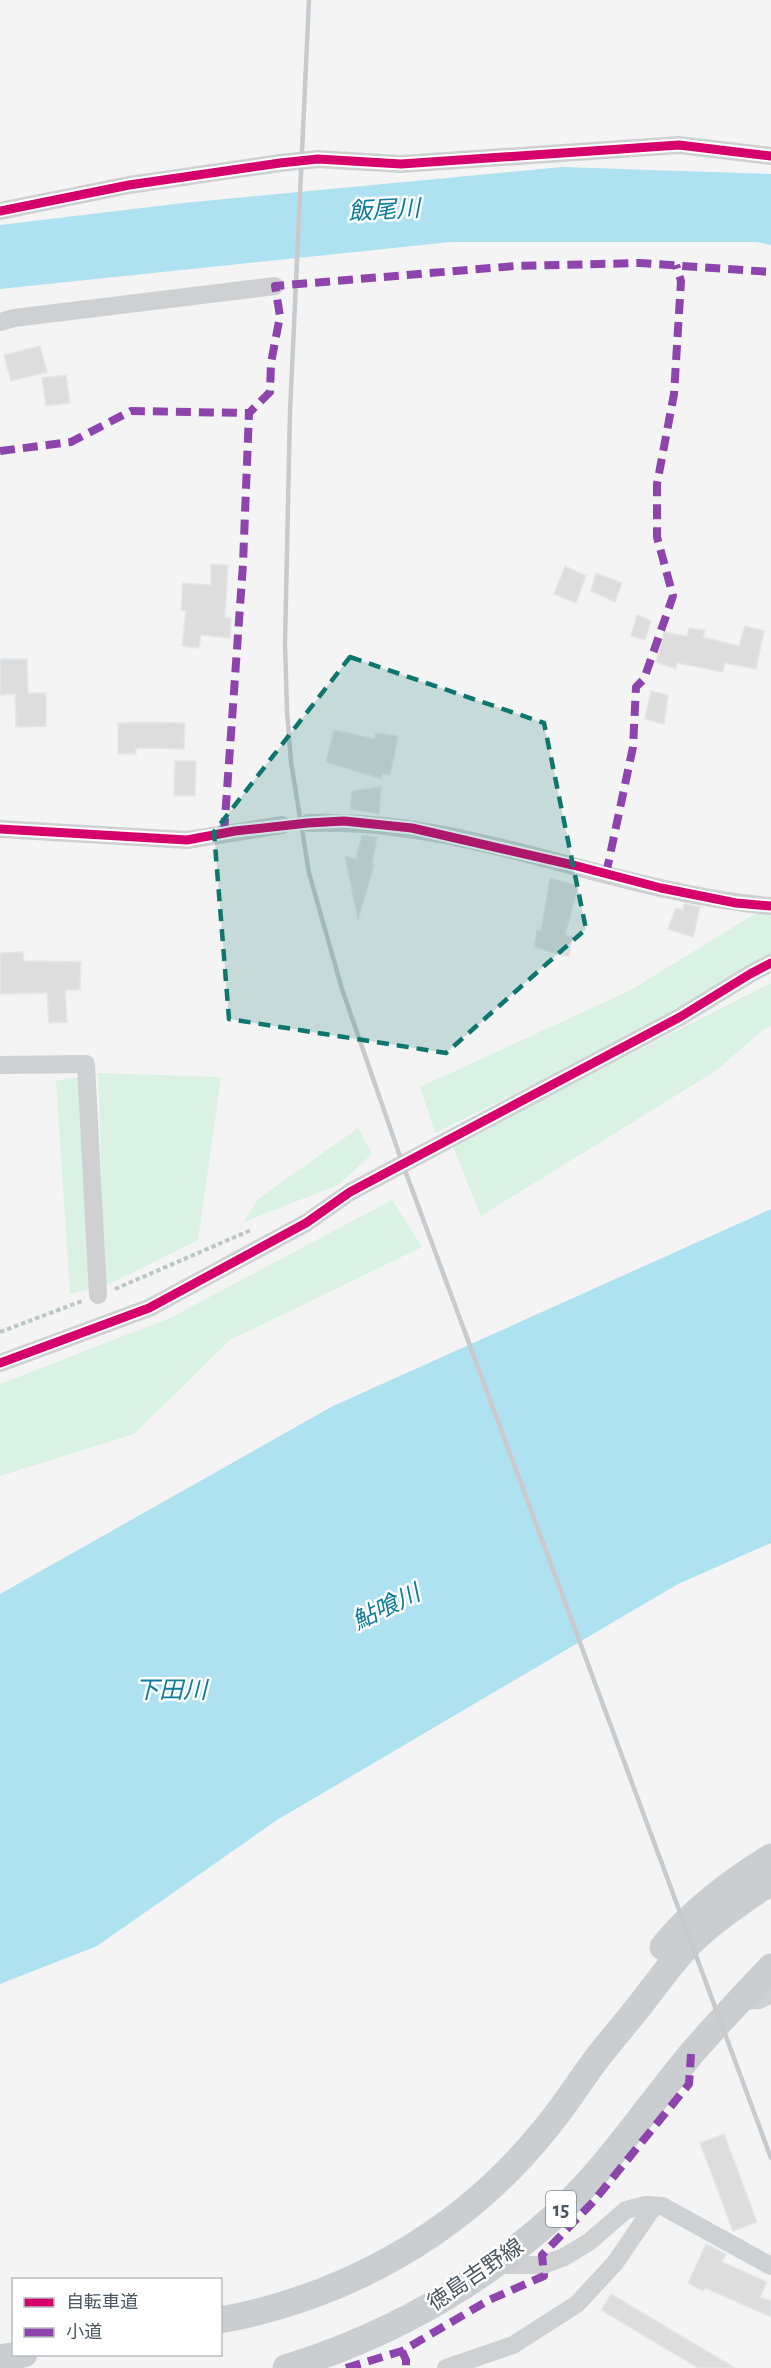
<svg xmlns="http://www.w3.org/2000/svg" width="771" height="2368" font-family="'Alegreya Sans','Noto Sans JP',sans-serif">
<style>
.green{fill:#d9f2e3}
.water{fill:#aee2f0}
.building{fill:#ddddde;stroke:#e5e6e7;stroke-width:1.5}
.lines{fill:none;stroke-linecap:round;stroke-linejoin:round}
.path{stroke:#bcc7c4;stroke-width:4;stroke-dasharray:4.5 3;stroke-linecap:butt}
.minor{stroke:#ced0d2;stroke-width:18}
.primary{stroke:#caced1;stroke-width:27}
.rail{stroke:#c9cacc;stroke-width:4.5}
.quiet{stroke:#8e44ad;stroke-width:8;stroke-dasharray:15 8;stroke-linecap:butt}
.cycleway-casing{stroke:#fff;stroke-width:13}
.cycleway{stroke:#d6006c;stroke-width:9}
.marked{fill:#0f766e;fill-opacity:0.2;stroke:#0f766e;stroke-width:4.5;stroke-dasharray:12 8;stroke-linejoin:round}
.labels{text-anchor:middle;stroke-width:5;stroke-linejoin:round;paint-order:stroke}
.shield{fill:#fff;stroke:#808990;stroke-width:1.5}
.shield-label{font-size:21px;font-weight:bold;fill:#4a5661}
.street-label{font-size:22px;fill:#4a5661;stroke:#fff}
.water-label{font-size:24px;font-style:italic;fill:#0c7c9b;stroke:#fff}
</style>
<rect width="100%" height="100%" fill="#f4f4f4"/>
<!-- green -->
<g class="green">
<path d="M771,904V957L623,1041L435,1133L420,1087L631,990Z"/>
<path d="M771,983V1026L763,1030L717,1070L481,1216L452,1145Z"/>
<path d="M98,1073L221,1077L198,1240L105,1286Z"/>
<path d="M80,1077L90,1289L70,1294L56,1081Z"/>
<path d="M358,1128L372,1154L338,1185L244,1222L258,1199Z"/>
<path d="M392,1200L422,1247L230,1340L134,1434L0,1476V1384L170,1318Z"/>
</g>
<!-- water -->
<g class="water">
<path d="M562,167L771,174V245L757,242H451L0,289V225L183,203Z"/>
<path d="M771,1209V1543L678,1584L277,1820L97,1946L0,1984V1594L333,1406Z"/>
</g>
<!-- building -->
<g class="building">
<path d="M40,346L47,372L11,381L4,355Z"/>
<path d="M66,375L70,403L46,406L42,378Z"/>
<path d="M211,564L228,565L225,617L231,618L230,638L201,635L199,648L182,646L186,611L181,610L183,583L211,585Z"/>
<path d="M565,566L586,576L576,603L554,594Z"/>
<path d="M596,573L622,583L615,602L591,591Z"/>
<path d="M637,615L651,621L645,640L631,636Z"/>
<path d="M745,626L764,631L756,669L725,663L723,672L677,663L676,669L656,662L664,632L687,636L689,628L705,630L703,637L739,646Z"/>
<path d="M0,659H27L28,693H46V726L16,727L15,694L0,695Z"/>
<path d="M651,691L668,695L664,724L645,719Z"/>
<path d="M142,722L185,723L184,749L136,748V754H118V723Z"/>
<path d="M334,730L375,739L376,733L398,736L390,775L382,774V779L326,762Z"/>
<path d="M175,761H196L195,796H174Z"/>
<path d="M381,787L379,814L350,809L352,791Z"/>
<path d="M362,835L377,837L372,864L374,865L358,920L345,856L356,859Z"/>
<path d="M550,878L578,886L565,935L572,937L569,957L534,947L537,930L541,931Z"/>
<path d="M684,904L700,907L693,937L668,929L676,908L683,910Z"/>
<path d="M23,952L24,961L81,962L80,990H65L67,1022L49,1023L47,993L0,994V953Z"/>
<path d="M724,2134L757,2222L733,2231L700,2143Z"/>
<path d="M706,2244L726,2254L722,2262L767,2282L760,2297L771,2301V2317L705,2288L703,2291L688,2283Z"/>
<path d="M611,2294L735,2368H698L601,2310Z"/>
</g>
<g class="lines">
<!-- path -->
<g class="path">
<path d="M115,1289L251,1230"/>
<path d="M0,1332L82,1301"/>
</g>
<!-- minor -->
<g class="minor">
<path d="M0,211L129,185L280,163L318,159L401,164L679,145L771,156"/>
<path d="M0,322L14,318L275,286"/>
<path d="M308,823C467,817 614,893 771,906"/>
<path d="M0,829L187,840L282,825"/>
<path d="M0,1065L86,1064L98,1295"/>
<path d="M0,1363L149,1308L306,1223L350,1192L680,1017L750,974L771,963"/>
<path d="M740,2001L759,2000L771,1994"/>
<path d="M495,2265H543L564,2257L589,2242L626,2210L646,2205L662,2206L771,2266"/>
<path d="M446,2368L513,2345L577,2304L615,2263L654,2206"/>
</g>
<!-- primary -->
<g class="primary">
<path d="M663,1947C692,1911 732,1881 771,1857"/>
<path d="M220,2320C348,2297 465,2230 546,2128C562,2109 575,2089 589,2069C604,2048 621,2029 637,2009C652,1990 666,1970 682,1952C703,1927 743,1900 771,1882"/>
<path d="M0,2358L24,2354"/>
<path d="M286,2368C388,2336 482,2284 560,2211C609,2165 648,2106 691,2054C717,2024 744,1996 771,1967"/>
</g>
<!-- rail -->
<path class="rail" d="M309,0L290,412L285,643L287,711L291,762L309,873L342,989L403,1165L771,2158"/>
<!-- quiet -->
<g class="quiet">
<path d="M0,451L71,442L131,411L249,413"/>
<path d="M224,833L243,564L249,413L270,392L271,363L280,316L275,286L515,266L640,263L771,272"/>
<path d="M606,874L633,747L636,687L644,679L673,596L657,537V484L674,394L681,281L676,265"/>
<path d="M402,2351L406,2360V2368"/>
<path d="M346,2368L402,2351L489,2300L544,2276L542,2255L593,2202L689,2084L691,2054"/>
</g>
<defs>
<g id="cycleway">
<path d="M0,211L129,185L280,163L318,159L401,164L679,145L771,156"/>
<path d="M0,829L187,840L235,831L308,823L344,821L412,828L573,865L661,888L736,903L771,906"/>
<path d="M0,1363L149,1308L306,1223L350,1192L680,1017L750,974L771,963"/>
</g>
</defs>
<!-- cycleway casing -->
<use href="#cycleway" class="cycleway-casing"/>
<!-- cycleway -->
<use href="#cycleway" class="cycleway"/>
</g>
<!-- marked area -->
<path class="marked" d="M350,657L544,723L586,929L446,1053L229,1019L214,832Z"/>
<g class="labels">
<!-- shield labels -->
<rect class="shield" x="546" y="2191" width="30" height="36" rx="4.5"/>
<g class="shield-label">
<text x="561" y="2216">15</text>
</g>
<!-- street labels -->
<g class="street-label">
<text transform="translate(475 2274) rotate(-34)" y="8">徳島吉野線</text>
</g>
<!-- water labels -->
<g class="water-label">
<text transform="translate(384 210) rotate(-3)" y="8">飯尾川</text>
<text transform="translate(386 1607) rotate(-26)" y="8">鮎喰川</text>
<text x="171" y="1698">下田川</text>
</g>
</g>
<!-- legend -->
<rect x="12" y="2278" width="210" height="78" fill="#ffffff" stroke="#b7bbc0" stroke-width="1.5"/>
<rect x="24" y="2298" width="30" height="9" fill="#d6006c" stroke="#b7bbc0" stroke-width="1.5"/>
<text x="66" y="2308" font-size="18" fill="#4a5661">自転車道</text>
<rect x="24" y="2328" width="30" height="9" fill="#8e44ad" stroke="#b7bbc0" stroke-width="1.5"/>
<text x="66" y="2338" font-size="18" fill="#4a5661">小道</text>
</svg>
